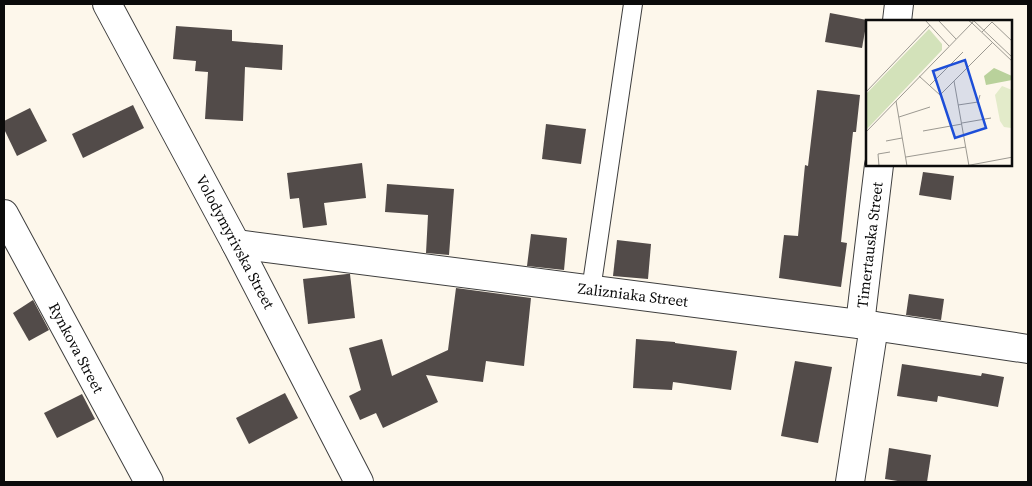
<svg xmlns="http://www.w3.org/2000/svg" width="1032" height="486" font-family="'Source Serif 4',serif">
<style>
.building{fill:#524b49}
.lines{fill:none;stroke-linecap:round;stroke-linejoin:round}
.service-casing{stroke:#3e3e3e;stroke-width:20}
.minor-casing{stroke:#3e3e3e;stroke-width:30}
.service{stroke:#fff;stroke-width:18}
.minor{stroke:#fff;stroke-width:28}
.labels{text-anchor:middle;stroke-width:5;stroke-linejoin:round;paint-order:stroke}
.street-label{font-size:15px;fill:#0b0b0b;stroke:#fff}
.inset-road{fill:none;stroke:#9c9991;stroke-width:1}
.view{fill:#1d4ed8;fill-opacity:0.15;stroke:#1d4ed8;stroke-width:2.5}
.inset-edge{fill:none;stroke:#0b0b0b;stroke-width:2.5}
</style>
<rect width="100%" height="100%" fill="#fdf7eb"/>
<!-- building -->
<g class="building">
<path d="M830,13L867,20L862,48L825,42Z"/>
<path d="M176,26L232,30V41L283,45L282,70L245,67L243,121L205,119L208,72L195,71L196,61L173,59Z"/>
<path d="M817,90L860,95L856,132H853L841,242L847,243L841,287L779,278L784,235L798,236L805,165L808,166Z"/>
<path d="M133,105L144,128L83,158L72,134Z"/>
<path d="M30,108L47,141L17,156L4,129V121Z"/>
<path d="M546,124L586,129L581,164L542,159Z"/>
<path d="M362,163L366,198L324,203L327,225L303,228L299,198L290,199L287,173Z"/>
<path d="M923,172L954,176L951,200L919,195Z"/>
<path d="M387,184L454,189L449,255L426,253L428,215L385,212Z"/>
<path d="M531,234L567,238L564,270L527,266Z"/>
<path d="M617,240L651,244L648,279L613,276Z"/>
<path d="M347,274H350L355,318L308,324L303,279Z"/>
<path d="M456,288L531,298L524,366L486,361L483,382L426,375L438,402L383,428L376,413L360,420L349,396L361,390L349,348L382,339L392,376L448,350Z"/>
<path d="M909,294L944,299L941,320L906,315Z"/>
<path d="M33,300L49,330L29,341L13,313Z"/>
<path d="M636,339L675,342V343L737,351L731,390L673,382L672,390L633,388Z"/>
<path d="M795,361L832,367L818,443L781,436Z"/>
<path d="M902,364L981,376L982,373L1004,377L998,407L938,396L937,402L897,396Z"/>
<path d="M285,393L298,418L249,444L236,418Z"/>
<path d="M82,394L95,419L57,438L44,413Z"/>
<path d="M889,448L931,455L927,482H904L885,479Z"/>
</g>
<g class="lines">
<defs>
<path id="service" d="M591,290L633,4"/>
<g id="minor">
<path d="M107,4L236,244L359,482"/>
<path d="M897,21L899,4"/>
<path d="M4,214L149,482"/>
<path d="M236,244L874,326L1028,349"/>
<path d="M860,324L879,165"/>
<path d="M850,482L874,326"/>
</g>
</defs>
<!-- service casing -->
<use href="#service" class="service-casing"/>
<!-- minor casing -->
<use href="#minor" class="minor-casing"/>
<!-- service -->
<use href="#service" class="service"/>
<!-- minor -->
<use href="#minor" class="minor"/>
</g>
<g class="labels">
<!-- street labels -->
<g class="street-label">
<text transform="translate(235 242) rotate(62)" y="5">Volodymyrivska Street</text>
<text transform="translate(870 245) rotate(-83)" y="5">Timertauska Street</text>
<text transform="translate(633 295) rotate(7)" y="5">Zalizniaka Street</text>
<text transform="translate(76 348) rotate(62)" y="5">Rynkova Street</text>
</g>
</g>
<!-- overview -->
<g transform="translate(866 20)">
<rect width="146" height="146" fill="#fdf7eb"/>
<path d="M128,48L146,56V60L120,65L118,56Z" fill="#b9d19b"/>
<path d="M63,9L76,24V30L0,110V74Z" fill="#d3e2ba"/>
<path d="M136,66L146,70L145,108L138,107L134,101L129,75Z" fill="#e3ebca"/>
<path class="inset-road" d="M59,0L83,26M72,0L90,19M107,0L147,38M108,0L106,3L147,42M116,12L126,2L147,22M53,56L74,75L127,22M88,61L103,146M63,66L97,32M0,72L64,5M30,81L41,146M92,85L112,82L114,75M33,97L64,87M96,103L125,98M57,111L96,104M0,112L106,3L102,0M20,121L36,118M40,137L100,127M13,146L12,134L24,132M99,146L147,137"/>
<path class="view" d="M99,40L120,108L89,118L67,51Z"/>
<rect width="146" height="146" class="inset-edge"/>
</g>
<!-- border -->
<rect width="1032" height="486" fill="none" stroke="#0b0b0b" stroke-width="10"/>
</svg>
